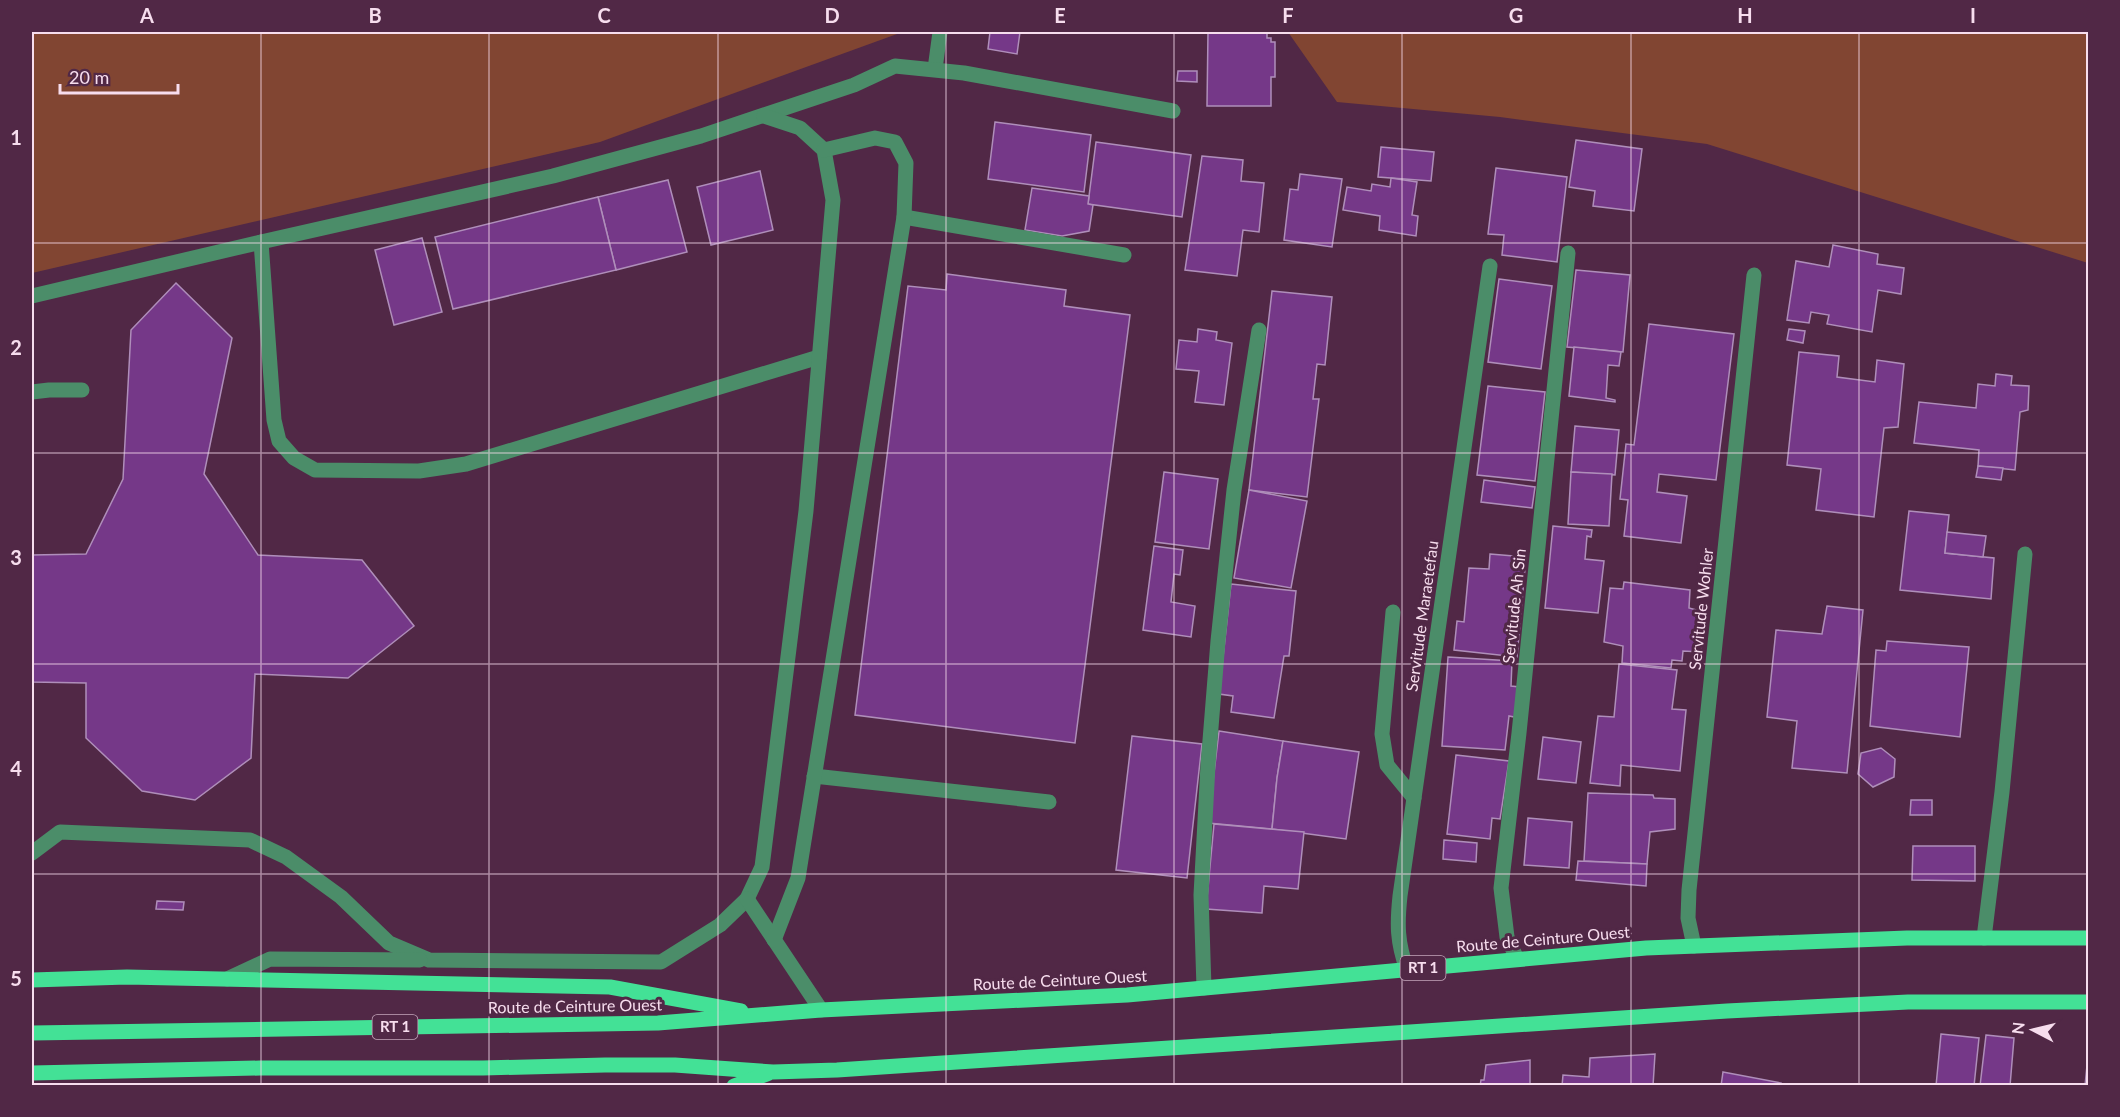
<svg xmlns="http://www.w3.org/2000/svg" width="2120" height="1117" font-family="Lato,sans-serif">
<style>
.green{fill:#814532}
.building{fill:#753888;stroke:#af8eba;stroke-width:1.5}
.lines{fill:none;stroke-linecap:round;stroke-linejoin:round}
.minor{stroke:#4b8d69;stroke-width:15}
.major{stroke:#43e196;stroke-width:15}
.grid{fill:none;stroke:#f7ddee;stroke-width:1.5;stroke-opacity:0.55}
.labels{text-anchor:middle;stroke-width:6;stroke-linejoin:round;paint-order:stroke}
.shield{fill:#512846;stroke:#c5a7bc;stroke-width:1.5}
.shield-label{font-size:15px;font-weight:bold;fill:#f7ddee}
.street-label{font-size:16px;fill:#f7ddee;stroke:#512846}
.neatline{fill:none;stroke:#f7ddee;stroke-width:2}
.grid-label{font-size:20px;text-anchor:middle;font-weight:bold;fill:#f7ddee}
</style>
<rect width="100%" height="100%" fill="#512846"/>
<!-- green -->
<g class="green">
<path d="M32,32H898L897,34L600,142L32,273Z"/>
<path d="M1288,32H2088V263L1707,144L1500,117L1337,102Z"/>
</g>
<!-- building -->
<g class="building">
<path d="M990,32H1020L1017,54L988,49Z"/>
<path d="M1208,32H1267V38H1271V42H1275V77H1271V106H1207Z"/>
<path d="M1178,71H1197V82L1177,81Z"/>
<path d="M995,122L1091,135L1084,192L988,179Z"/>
<path d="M1576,140L1642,149L1634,211L1593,206L1595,191L1569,187Z"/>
<path d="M1096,142L1191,155L1182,217L1088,204Z"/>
<path d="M1381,147L1434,152L1431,181L1378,177Z"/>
<path d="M1202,156L1243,160L1241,181L1264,183L1259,232L1243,230L1237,276L1185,270Z"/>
<path d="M1496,168L1567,177L1557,262L1502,255L1504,235L1488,234Z"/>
<path d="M760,171L773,230L711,245L697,187Z"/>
<path d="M1300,174L1342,179L1332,247L1284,240L1290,189L1298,190Z"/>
<path d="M1391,178L1417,182L1412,215L1418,216L1416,236L1379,230L1380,216L1343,210L1347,187L1371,191L1372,184L1390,187Z"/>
<path d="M668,180L687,252L616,270L598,197Z"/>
<path d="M1032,188L1089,196L1088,204L1093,205L1089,231L1062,236L1025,230Z"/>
<path d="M598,197L616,270L453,309L435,237Z"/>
<path d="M422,238L442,312L394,325L375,250Z"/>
<path d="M1833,245L1878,254L1877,264L1904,268L1901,294L1878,290L1872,332L1827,324L1829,315L1811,312L1809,323L1787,320L1796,261L1829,267Z"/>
<path d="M1576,270L1630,275L1623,352L1567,347Z"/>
<path d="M947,274L1066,290L1064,306L1130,315L1075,743L855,715L908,286L946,290Z"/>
<path d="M1499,279L1552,286L1541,369L1488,362Z"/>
<path d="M176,283L232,338L204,474L258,555L362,560L414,626L348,678L255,674L251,758L195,800L142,791L86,738V683L32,682V555L86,554L123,479L131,330Z"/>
<path d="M1272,291L1332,297L1325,365L1317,364L1313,399H1319L1307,497L1249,490Z"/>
<path d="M1649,324L1734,334L1716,480L1659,474L1657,492L1687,496L1681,543L1624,536L1628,500L1620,499L1626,444L1634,445Z"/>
<path d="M1198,329L1217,332L1216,340L1232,343L1224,405L1195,402L1199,371L1176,369L1179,340L1197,342Z"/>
<path d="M1789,329L1805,331L1803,343L1787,340Z"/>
<path d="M1574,347L1621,352L1619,366L1608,365L1606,398L1615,400V402L1569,396Z"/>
<path d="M1799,352L1839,356L1837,377L1875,382L1877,360L1904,364L1898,427L1884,428L1874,517L1816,510L1821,469L1787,465Z"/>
<path d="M1996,374L2012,376L2011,385L2029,386L2028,410L2020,412L2015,470L1978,466L1979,450L1914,443L1919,402L1976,408L1978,384L1995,386Z"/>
<path d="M1488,386L1545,392L1535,481L1477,475Z"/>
<path d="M1575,426L1619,430L1615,475L1571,472Z"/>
<path d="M1978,466L2003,468L2001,480L1976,477Z"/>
<path d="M1164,472L1218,479L1209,549L1155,542Z"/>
<path d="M1571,472L1612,474L1609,526L1568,524Z"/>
<path d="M1484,480L1535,487L1532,508L1481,502Z"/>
<path d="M1249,490L1307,501L1291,588L1234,578Z"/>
<path d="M1909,511L1949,515L1945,553L1994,558L1991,599L1900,590Z"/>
<path d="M1553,526L1592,530L1591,537L1587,536L1585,559L1604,561L1598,613L1545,608Z"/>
<path d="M1947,532L1986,536L1983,557L1945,553Z"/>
<path d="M1154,546L1183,550L1180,575L1174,574L1171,602L1195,606L1191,637L1143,630Z"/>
<path d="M1490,554L1526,557L1517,657L1454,650L1457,621L1464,622L1469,568L1489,569Z"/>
<path d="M1624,582L1690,590L1689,608L1704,612L1701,652L1683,651L1682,661L1672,660L1671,668L1622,663L1623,646L1604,642L1610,588L1623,589Z"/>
<path d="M1231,584L1296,591L1289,656H1284L1274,718L1231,712L1233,696L1219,694Z"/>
<path d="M1827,606L1863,610L1847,773L1792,768L1797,721L1767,717L1776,630L1822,634Z"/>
<path d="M1887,641L1969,647L1960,737L1870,726L1876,650L1886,651Z"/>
<path d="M1448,657L1512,661L1511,686L1520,687L1519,718L1509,716L1505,750L1442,746Z"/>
<path d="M1619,664L1677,670L1672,709L1686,710L1680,771L1621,765L1620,786L1590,783L1598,716L1614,717Z"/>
<path d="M1219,731L1283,741L1277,778L1272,829L1208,823Z"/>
<path d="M1132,736L1202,744L1187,878L1116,870Z"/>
<path d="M1543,737L1581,742L1576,783L1538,779Z"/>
<path d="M1283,741L1359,752L1346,839L1272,829L1277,778Z"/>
<path d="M1881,748L1895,759L1894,777L1873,787L1858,774L1861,753Z"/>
<path d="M1456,755L1509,761L1500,819L1492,818L1490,839L1447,834Z"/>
<path d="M1588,793L1653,795L1654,798L1675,799V829L1650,832L1647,864L1584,861Z"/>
<path d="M1911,800H1932V815H1910Z"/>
<path d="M1528,818L1572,822L1569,868L1524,865Z"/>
<path d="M1214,824L1304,832L1298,889L1264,886L1262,913L1206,909Z"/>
<path d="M1444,840L1477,843L1476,862L1443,859Z"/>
<path d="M1913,846H1975V881L1912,880Z"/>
<path d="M1578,861L1647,864L1646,886L1576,880Z"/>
<path d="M157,901L184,902L183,910L156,909Z"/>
<path d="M1941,1034L1979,1038L1974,1086H1936Z"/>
<path d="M1986,1035L2014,1038L2010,1086H1980Z"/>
<path d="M1655,1054L1653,1086H1562L1563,1075L1589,1077L1590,1058Z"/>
<path d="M2088,1055V1086H2085Z"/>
<path d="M1530,1060V1084L1538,1086H1480L1481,1080H1484L1486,1065Z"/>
<path d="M1723,1072L1781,1083L1780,1086H1721Z"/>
<path d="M1211,1084L1246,1085L1211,1086Z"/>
</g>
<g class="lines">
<!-- minor -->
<g class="minor">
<path d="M935,69L940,32"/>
<path d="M904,217L1124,255"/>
<path d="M261,242L274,420L279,441L294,458L315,470L419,471L466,464L819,357"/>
<path d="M32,296L261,242L553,176L701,136L854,85L895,66L964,73L1173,111"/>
<path d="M32,392L49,390H82"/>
<path d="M1393,612L1382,734L1387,765L1414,798"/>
<path d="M814,776L1049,802"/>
<path d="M32,853L60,832L250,840L286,857L341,897L389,943L429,960L661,962L720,925L747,899L762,867L806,511L833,200L824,150L800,128L764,116"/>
<path d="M747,899L821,1010"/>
<path d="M1984,938L2002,792L2025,554"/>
<path d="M774,940L798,878L904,217L906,163L895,142L875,138L824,150"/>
<path d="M1694,946L1688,918L1689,890L1754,275"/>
<path d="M1517,959L1507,937L1501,888L1519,733L1568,253"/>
<path d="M1407,970C1397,942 1397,924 1400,896L1490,266"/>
<path d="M227,979L270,959L420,960"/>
<path d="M1204,988L1201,895L1208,765L1218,641L1234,490L1259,330"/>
</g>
<!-- major -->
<g class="major">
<path d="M32,980L127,977L610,987L741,1011"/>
<path d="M32,1033L658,1023L821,1010L1127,995L1646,948L1907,938H2088"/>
<path d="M32,1073L260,1068H483L605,1065H675L773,1072L837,1070L1727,1011L1908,1002H2088"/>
<path d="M734,1086L767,1074"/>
</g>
</g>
<!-- grid -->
<path class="grid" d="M261,32V1086M489,32V1086M718,32V1086M946,32V1086M1174,32V1086M1402,32V1086M1631,32V1086M1859,32V1086M32,243H2088M32,453H2088M32,664H2088M32,874H2088"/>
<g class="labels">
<!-- shield labels -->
<g class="shield">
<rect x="1400.5" y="956" width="45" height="24" rx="4.5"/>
<rect x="372.5" y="1015" width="45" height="24" rx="4.5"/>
</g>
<g class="shield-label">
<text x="1423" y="973">RT 1</text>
<text x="395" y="1032">RT 1</text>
</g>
<!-- street labels -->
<g class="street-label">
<text transform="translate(1514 606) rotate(-84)" y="6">Servitude Ah Sin</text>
<text transform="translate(1701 609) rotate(-84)" y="6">Servitude Wohler</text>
<text transform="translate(1422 616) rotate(-82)" y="6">Servitude Maraetefau</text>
<text transform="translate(1543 939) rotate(-5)" y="6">Route de Ceinture Ouest</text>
<text transform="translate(1060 980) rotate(-3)" y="6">Route de Ceinture Ouest</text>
<text transform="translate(575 1006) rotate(-1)" y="6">Route de Ceinture Ouest</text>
</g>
</g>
<!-- border -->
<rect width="2120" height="1117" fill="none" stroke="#512846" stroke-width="66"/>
<!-- north arrow -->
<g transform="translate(2033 1030) rotate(277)" stroke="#512846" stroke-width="4.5" paint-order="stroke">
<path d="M0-4.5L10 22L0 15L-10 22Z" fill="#f7ddee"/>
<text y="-9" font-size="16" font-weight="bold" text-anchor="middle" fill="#f7ddee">N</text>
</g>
<!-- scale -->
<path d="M60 84v9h118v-9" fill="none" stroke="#f7ddee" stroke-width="3"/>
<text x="69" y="84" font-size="18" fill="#f7ddee" stroke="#512846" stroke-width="4.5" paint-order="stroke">20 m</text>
<rect x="33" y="33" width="2054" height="1051" class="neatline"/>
<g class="grid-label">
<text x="147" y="23">A</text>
<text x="375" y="23">B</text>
<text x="604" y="23">C</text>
<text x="832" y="23">D</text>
<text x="1060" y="23">E</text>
<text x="1288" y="23">F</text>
<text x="1516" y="23">G</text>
<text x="1745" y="23">H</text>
<text x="1973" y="23">I</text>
<text x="16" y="145">1</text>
<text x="16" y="355">2</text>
<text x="16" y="565">3</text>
<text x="16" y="776">4</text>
<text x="16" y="986">5</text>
</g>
</svg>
